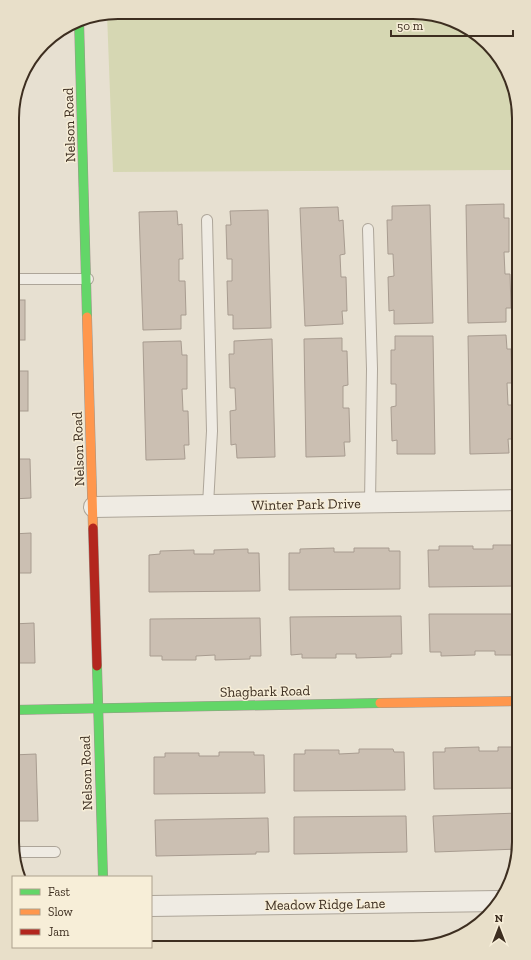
<svg xmlns="http://www.w3.org/2000/svg" width="531" height="960" font-family="'Zilla Slab',serif">
<style>
.green{fill:#d6d7b3}
.building{fill:#cbbfb2;stroke:#a89c90}
.lines{fill:none;stroke-linecap:round;stroke-linejoin:round}
.lane-casing{stroke:#ada599;stroke-width:12}
.street-casing{stroke:#ada599;stroke-width:22}
.fast-casing{stroke:#9c958a;stroke-width:10}
.slow-casing{stroke:#9c958a;stroke-width:10}
.jam-casing{stroke:#9c958a;stroke-width:10}
.lane{stroke:#efebe3;stroke-width:10}
.street{stroke:#efebe3;stroke-width:20}
.fast{stroke:#63d668;stroke-width:9}
.slow{stroke:#ff974d;stroke-width:9}
.jam{stroke:#b3261e;stroke-width:9}
.labels{text-anchor:middle;stroke-width:3;stroke-linejoin:round;paint-order:stroke}
.street-label{font-size:14px;fill:#3d2e20;stroke:#f7eed8}
.rim{fill:none;stroke:#3d2e20;stroke-width:2}
</style>
<rect width="100%" height="100%" fill="#e7e0d1"/>
<!-- green -->
<path class="green" d="M118,12L434,14L483,38L513,83L519,118V170L113,172L107,14Z"/>
<!-- building -->
<g class="building">
<path d="M504,204V218H509V252H504L505,274H510L511,308H506V322L468,323L466,205Z"/>
<path d="M430,205L433,323L394,324V310L389,311L388,277L394,276L393,254H388L387,220H392V206Z"/>
<path d="M338,207L339,221L343,220L345,254L340,255L341,277H346L347,311H342L343,324L305,326L300,208Z"/>
<path d="M268,210L271,328L233,329V315H228L227,281H232V259H227L226,225H231L230,211Z"/>
<path d="M177,211L178,225L182,224L183,259H179V281H185L186,315H181V329L143,330L139,212Z"/>
<rect x="13" y="300" width="12" height="40"/>
<path d="M506,335L507,349H511L512,383H507L508,405H513V439H508L509,453L470,454L468,336Z"/>
<path d="M395,336H433L435,454H397V440L392,441L391,407L396,406V384H391V350H395Z"/>
<path d="M342,338V351H347L348,385L343,386V408H349L350,442H344L345,456L306,457L304,339Z"/>
<path d="M272,339L275,457L237,458L236,444L231,445L230,411L236,410L235,388H230L229,354H234V341Z"/>
<path d="M181,341L182,355H187V389H182L183,411H188L189,445H184L185,459L146,460L143,342Z"/>
<rect x="13" y="371" width="15" height="40"/>
<path d="M12,459H30L31,498L12,499Z"/>
<path d="M31,533V573H12V534Z"/>
<path d="M493,545H519V586L429,587L428,550H439V546H473V549H493Z"/>
<path d="M334,548V552H354V548H389V551H400V589L289,590V553H300V549Z"/>
<path d="M248,549V553H259L260,591L149,592V555L160,554V551L194,550V554H214V550Z"/>
<path d="M429,614H519V655H495V651H475V655L441,656V652H430Z"/>
<path d="M401,616L402,654H391V657L356,658V654H336V658H302V654L291,655L290,617Z"/>
<path d="M260,618L261,656H250V659L215,660V655L196,656V660H162V656H150V619Z"/>
<path d="M34,623L35,663H12V624Z"/>
<path d="M479,747V751H498V747H519V788L434,789L433,752H445V748Z"/>
<path d="M359,749H393L394,752H404L405,790L294,791V754H305V750H339V754L359,753Z"/>
<path d="M219,752H254V755H264L265,793L154,794V757H165V753H199V756H219Z"/>
<path d="M36,754L38,821H12V755Z"/>
<path d="M519,813V849L435,852L433,816Z"/>
<path d="M406,816L407,852L294,854V817Z"/>
<path d="M268,818L269,852H256V854L156,856L155,820Z"/>
</g>
<g class="lines">
<defs>
<g id="lane">
<path d="M207,220L212,431L208,505"/>
<path d="M368,229L372,369L370,502"/>
<path d="M13,279H88"/>
<path d="M14,852H55"/>
</g>
<g id="street">
<path d="M94,507L519,500"/>
<path d="M151,906L499,901"/>
</g>
<g id="fast">
<path d="M79,20L87,317"/>
<path d="M97,666L103,877"/>
<path d="M12,710L380,703"/>
</g>
<g id="slow">
<path d="M87,317L93,528"/>
<path d="M380,703L519,701"/>
</g>
<path id="jam" d="M93,528L97,666"/>
</defs>
<!-- lane casing -->
<use href="#lane" class="lane-casing"/>
<!-- street casing -->
<use href="#street" class="street-casing"/>
<!-- fast casing -->
<use href="#fast" class="fast-casing"/>
<!-- slow casing -->
<use href="#slow" class="slow-casing"/>
<!-- jam casing -->
<use href="#jam" class="jam-casing"/>
<!-- lane -->
<use href="#lane" class="lane"/>
<!-- street -->
<use href="#street" class="street"/>
<!-- fast -->
<use href="#fast" class="fast"/>
<!-- slow -->
<use href="#slow" class="slow"/>
<!-- jam -->
<use href="#jam" class="jam"/>
</g>
<g class="labels">
<!-- street labels -->
<g class="street-label">
<text transform="translate(69 125) rotate(-92)" y="5">Nelson Road</text>
<text transform="translate(78 449) rotate(-92)" y="5">Nelson Road</text>
<text transform="translate(306 504) rotate(-1)" y="5">Winter Park Drive</text>
<text transform="translate(265 691) rotate(-1)" y="5">Shagbark Road</text>
<text transform="translate(86 773) rotate(-92)" y="5">Nelson Road</text>
<text transform="translate(325 904) rotate(-1)" y="5">Meadow Ridge Lane</text>
</g>
</g>
<!-- crop -->
<path d="M0 0H531V960H0ZM118 19H413A99 99 0 0 1 512 118V842A99 99 0 0 1 413 941H118A99 99 0 0 1 19 842V118A99 99 0 0 1 118 19Z" fill="#e8dfc9" fill-rule="evenodd"/>
<path class="rim" d="M118 19H413A99 99 0 0 1 512 118V842A99 99 0 0 1 413 941H118A99 99 0 0 1 19 842V118A99 99 0 0 1 118 19Z"/>
<!-- legend -->
<rect x="12" y="876" width="140" height="72" fill="#f7eed8" stroke="#ada18e"/>
<rect x="20" y="889" width="20" height="6" fill="#63d668" stroke="#ada18e"/>
<text x="48" y="896" font-size="12" fill="#3d2e20">Fast</text>
<rect x="20" y="909" width="20" height="6" fill="#ff974d" stroke="#ada18e"/>
<text x="48" y="916" font-size="12" fill="#3d2e20">Slow</text>
<rect x="20" y="929" width="20" height="6" fill="#b3261e" stroke="#ada18e"/>
<text x="48" y="936" font-size="12" fill="#3d2e20">Jam</text>
<!-- north arrow -->
<g transform="translate(499 928)" stroke="#f7eed8" stroke-width="3" paint-order="stroke">
<path d="M0-3L7 15L0 10L-7 15Z" fill="#3d2e20"/>
<text y="-6" font-size="11" font-weight="bold" text-anchor="middle" fill="#3d2e20">N</text>
</g>
<!-- scale -->
<path d="M391 30v6h122v-6" fill="none" stroke="#3d2e20" stroke-width="2"/>
<text x="397" y="30" font-size="12" fill="#3d2e20" stroke="#f7eed8" stroke-width="3" paint-order="stroke">50 m</text>
</svg>
